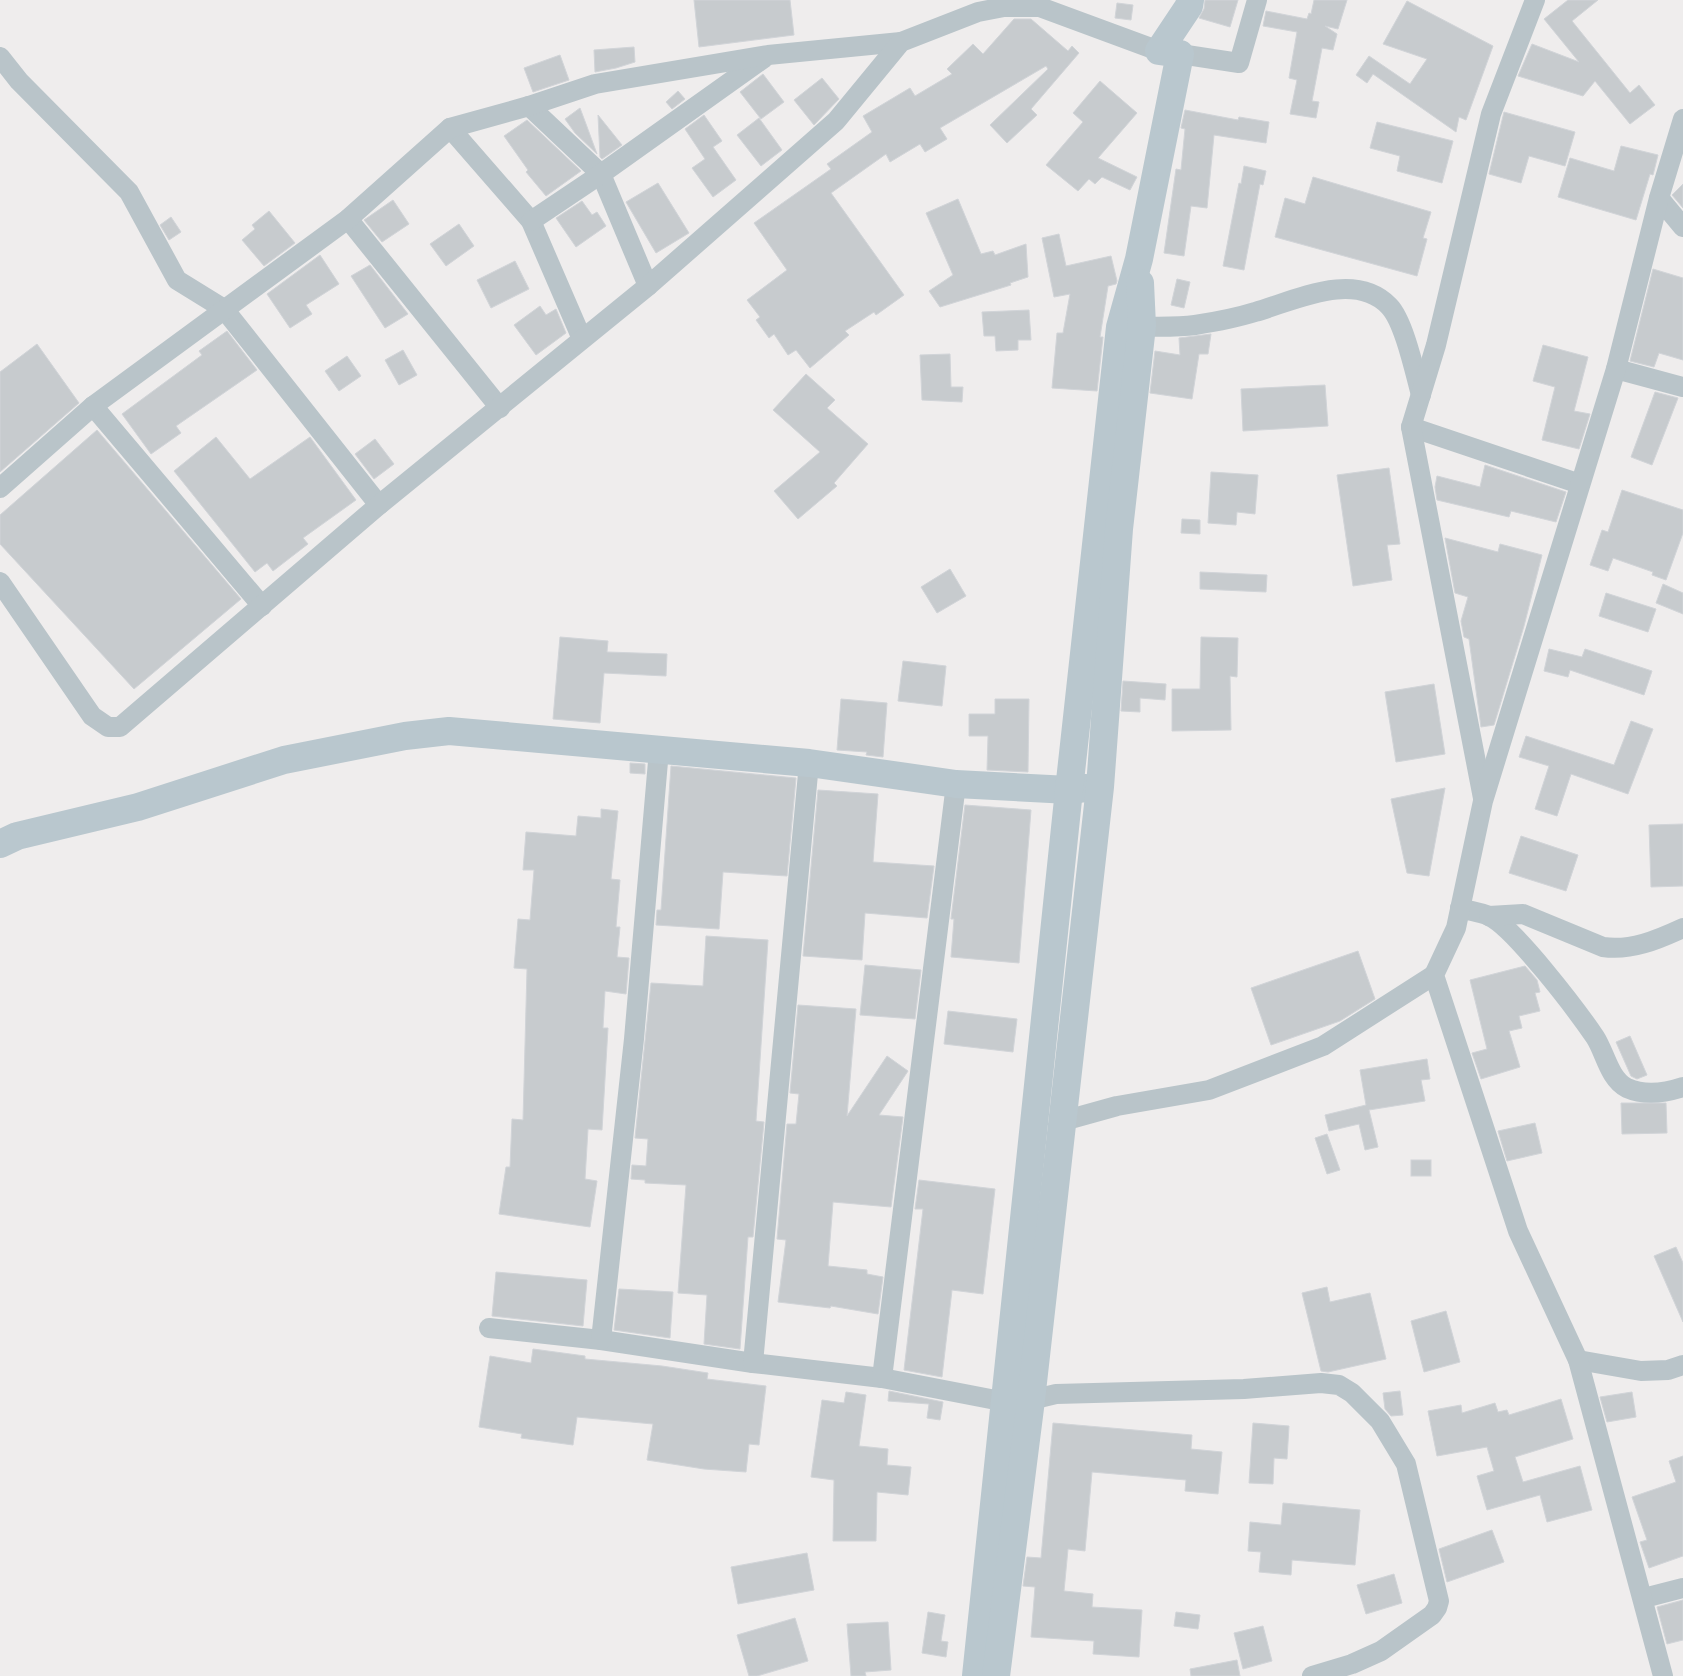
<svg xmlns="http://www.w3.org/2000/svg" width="1683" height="1676" font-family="Helvetica,sans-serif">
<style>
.building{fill:#c7cbce;stroke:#d1d4d8}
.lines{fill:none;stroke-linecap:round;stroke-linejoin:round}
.minor{stroke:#b9c4c9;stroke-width:20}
.secondary{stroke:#b9c7ce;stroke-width:28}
</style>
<rect width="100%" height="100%" fill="#efeded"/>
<!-- building -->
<g class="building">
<path d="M694,0H790L794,35L699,47Z"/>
<path d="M1205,0H1238L1230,27L1199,18L1204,9Z"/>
<path d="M1314,0H1347L1338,29L1325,26L1337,34L1333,50L1322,48L1312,101L1319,102L1316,118L1290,114L1297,80L1289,78L1297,32L1263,26L1266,11L1307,19L1309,13L1311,14Z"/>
<path d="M1568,0H1598L1572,21L1630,93L1639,85L1655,105L1630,124L1595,81L1583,96L1518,76L1532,44L1579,62L1544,19Z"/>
<path d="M1407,1L1493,46L1466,120L1459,117L1456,132L1373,74L1367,83L1356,75L1369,56L1410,84L1427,59L1383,44Z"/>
<path d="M1117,3L1133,5L1131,20L1115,18Z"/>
<path d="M1014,19H1031L1068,51L1072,46L1079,53L1031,109L1037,115L1007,143L990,125L1048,69L1046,66L940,128L947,139L925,152L920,144L890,162L886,154L831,193L904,295L876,315L874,312L845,331L849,335L810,368L796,350L788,355L774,334L769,338L756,320L760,317L747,300L787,270L754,223L831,169L827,164L872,132L863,116L910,88L915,96L952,74L947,69L973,44L983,54Z"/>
<path d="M634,47L635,62L616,68L595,72L594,50Z"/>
<path d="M560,55L569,80L533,92L524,68Z"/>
<path d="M763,74L784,102L761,119L740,92Z"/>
<path d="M822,78L839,99L814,125L794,100Z"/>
<path d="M1100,81L1137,113L1098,158L1137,177L1130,190L1102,177L1095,184L1089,179L1078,191L1046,165L1083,122L1073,113Z"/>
<path d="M678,91L685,99L672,109L666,102Z"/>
<path d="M580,108L586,124L597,154L575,133L565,119Z"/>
<path d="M1185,110L1238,120L1239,117L1269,122L1266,143L1214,135L1207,208L1191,206L1184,256L1164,253L1176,169L1181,170L1185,129L1181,128Z"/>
<path d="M1504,112L1575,132L1565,166L1529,156L1521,183L1489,174Z"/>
<path d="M598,115L622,145L602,159L600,157Z"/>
<path d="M704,115L722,141L713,147L736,180L713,197L692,168L705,159L685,129Z"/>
<path d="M759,118L782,150L761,166L737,135Z"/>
<path d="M527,120L581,171L546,196L526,172L528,170L504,136Z"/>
<path d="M1377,122L1453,141L1442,183L1397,171L1400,156L1370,148Z"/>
<path d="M1621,146L1658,155L1653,175L1650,174L1636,220L1558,197L1570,158L1614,171Z"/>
<path d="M1244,166L1266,171L1263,185L1260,184L1244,270L1223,266L1239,183L1241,184Z"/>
<path d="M1313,177L1431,212L1423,238L1427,239L1417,276L1275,237L1285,198L1305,204Z"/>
<path d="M658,183L689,233L656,253L626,202Z"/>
<path d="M1683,184V208L1672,195Z"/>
<path d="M958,199L981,254L993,251L995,255L1026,244L1028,277L1010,283L1011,285L940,307L929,291L953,275L926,213Z"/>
<path d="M393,200L409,224L382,242L364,220Z"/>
<path d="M582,201L592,215L597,212L606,226L576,247L556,218Z"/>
<path d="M269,211L295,243L264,266L242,240L255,229L252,225Z"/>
<path d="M171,217L181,232L169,240L160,225Z"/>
<path d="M459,224L474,246L446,266L430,244Z"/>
<path d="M1059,234L1066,266L1111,256L1117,281L1116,284L1108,286L1100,337H1103L1097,391L1052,388L1057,333H1063L1070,294L1054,297L1042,238Z"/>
<path d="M320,255L339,284L306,305L312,314L290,328L267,294Z"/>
<path d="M515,261L529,289L491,308L477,280Z"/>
<path d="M370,265L408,314L385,328L351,276Z"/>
<path d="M1653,269L1683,278V360L1659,353L1654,367L1630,361Z"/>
<path d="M1177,279L1190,282L1184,308L1171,305Z"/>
<path d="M540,306L546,315L556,309L566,333L536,355L514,325Z"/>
<path d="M1029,310L1031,340H1018V350L996,351L995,336H984L982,312Z"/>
<path d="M227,331L257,370L176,426L181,433L151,454L122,414L202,355L199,351Z"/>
<path d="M1211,334L1208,354H1199L1192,399L1150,393L1155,351L1180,355L1179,338Z"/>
<path d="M37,344L79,403L0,472V372Z"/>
<path d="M1543,345L1588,357L1574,411L1590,414L1579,449L1542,440L1555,387L1533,381Z"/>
<path d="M403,350L417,375L399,385L385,360Z"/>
<path d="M950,354L951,387H963L962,402L922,400L920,355Z"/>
<path d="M347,356L361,376L339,391L325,371Z"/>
<path d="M806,374L835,400L827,408L868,444L834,483L837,486L798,519L774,491L820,452L773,410Z"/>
<path d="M1325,385L1328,426L1243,431L1241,389Z"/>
<path d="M1655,392L1678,398L1652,465L1631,457Z"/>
<path d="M97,430L241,599L134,689L0,544V515Z"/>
<path d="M216,437L250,479L310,437L356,500L303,538L308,544L273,571L267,563L255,572L174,471Z"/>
<path d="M375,439L394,464L374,479L355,454Z"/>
<path d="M1485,465L1566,492L1556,522L1511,511L1509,517L1437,500L1435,487L1437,476L1480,487Z"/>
<path d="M1389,468L1400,544L1387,545L1392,580L1353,586L1337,475Z"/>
<path d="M1211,472L1258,475L1255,514L1237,512L1236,525L1208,523Z"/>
<path d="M1622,490L1683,510V533L1666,580L1652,575L1653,572L1613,558L1608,571L1590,565L1602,530L1608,532Z"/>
<path d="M1182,519L1200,520V534L1181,533Z"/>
<path d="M1445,538L1498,552L1500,544L1542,555L1524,626L1494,725L1481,727L1469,639L1464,637L1461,621L1468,597L1455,593Z"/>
<path d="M950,569L966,596L937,613L921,587Z"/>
<path d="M1200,572L1267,575L1266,592L1200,589Z"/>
<path d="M1663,584L1683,593V614L1656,603Z"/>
<path d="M1606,593L1656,609L1648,632L1599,616Z"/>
<path d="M560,637L608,641L607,652L667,654L666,676L604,673L600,723L553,719Z"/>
<path d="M1201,637L1238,638L1237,677L1230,676L1231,730L1172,731V689H1200Z"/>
<path d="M1549,649L1582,657L1585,649L1652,671L1644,695L1570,670L1568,677L1544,671Z"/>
<path d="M903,661L946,666L942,706L898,701Z"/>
<path d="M1123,681L1166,684L1165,700L1140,698V712L1121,711Z"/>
<path d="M1434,684L1445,754L1396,762L1385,692Z"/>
<path d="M841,699L887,703L883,757L866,755L867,752L837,750Z"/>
<path d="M995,699H1029L1028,772L987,770L988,736H969V714H995Z"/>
<path d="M1631,721L1653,729L1628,794L1571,774L1557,816L1535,809L1549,766L1519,757L1526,736L1614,765Z"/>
<path d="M630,763L645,764V774L630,773Z"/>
<path d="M671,766L796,778L787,876L723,872L719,929L656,925L657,910H661Z"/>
<path d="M1445,788L1429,876L1407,873L1391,799Z"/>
<path d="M818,790L878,794L873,862L934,866L927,918L865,913L862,960L803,956Z"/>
<path d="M965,805L1031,810L1019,963L951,957L954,919H951Z"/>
<path d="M601,809L618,811L611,879L620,880L616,927H620L617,957L629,958L626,994L605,991L603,1028H608L602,1130L588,1129L585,1179L597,1181L590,1227L499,1214L506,1167H510L512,1119L523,1120L527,969L514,968L518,919L530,920L534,870H523L526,832L576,836L578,816L601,818Z"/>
<path d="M1683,824V886L1651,887L1649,825Z"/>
<path d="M1521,836L1578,855L1566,891L1509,873Z"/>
<path d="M706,936L768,940L756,1121L764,1122L753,1237H748L740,1349L704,1344L707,1295L678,1293L686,1185L645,1183V1180L631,1179L632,1165L646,1166L648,1139L635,1138L651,983L703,986Z"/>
<path d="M1358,951L1375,999L1340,1021L1271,1045L1251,988Z"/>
<path d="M865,965L921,970L915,1019L860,1015Z"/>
<path d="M1525,966L1537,980L1540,992L1535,993L1540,1011L1519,1016L1522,1028L1509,1031L1520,1067L1481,1079L1472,1053L1487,1049L1470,980Z"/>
<path d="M798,1005L856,1009L847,1116L887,1056L908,1071L879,1115L903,1117L891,1207L833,1202L828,1266L867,1270V1274L883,1277L878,1314L831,1306L830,1308L778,1302L786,1240L777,1239L787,1124H796L799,1094L790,1093Z"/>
<path d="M948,1011L1017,1019L1013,1052L944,1044Z"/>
<path d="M1630,1036L1647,1075L1637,1079L1631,1076L1616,1042Z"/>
<path d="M1427,1059L1430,1079L1421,1080L1425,1101L1369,1110L1378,1147L1365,1150L1359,1124L1329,1131L1325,1115L1366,1105L1360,1070Z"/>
<path d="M1621,1103H1666L1667,1133L1622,1134Z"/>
<path d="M1535,1123L1542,1153L1507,1161L1498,1131Z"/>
<path d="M1327,1134L1340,1170L1327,1174L1315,1138Z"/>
<rect x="1411" y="1160" width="20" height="16"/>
<path d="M919,1180L995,1189L983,1294L952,1290L942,1377L904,1370L923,1209H915Z"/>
<path d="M1676,1247L1683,1263V1322L1654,1256Z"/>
<path d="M496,1272L587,1280L583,1326L492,1316Z"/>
<path d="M1327,1287L1330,1302L1370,1293L1386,1359L1328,1372L1321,1371L1302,1293Z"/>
<path d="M619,1289L673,1292L670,1338L614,1330Z"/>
<path d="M1446,1311L1460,1362L1424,1372L1411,1321Z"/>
<path d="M533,1349L585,1356V1359L662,1366L708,1373L707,1379L766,1386L759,1445L749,1444L746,1472L704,1469L647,1460L653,1424L577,1417L573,1445L521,1438L522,1434L479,1427L490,1356L531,1363Z"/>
<path d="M889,1391L943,1402L940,1420L927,1418L929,1404L888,1401Z"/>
<path d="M1400,1391L1403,1415L1391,1416L1385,1409L1383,1393Z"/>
<path d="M846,1392L866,1395L859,1446L888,1449L887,1465L911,1467L908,1495L877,1492L876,1541H833L834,1480L811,1477L822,1400L844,1403Z"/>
<path d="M1632,1392L1636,1417L1607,1422L1600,1397Z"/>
<path d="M1561,1399L1573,1439L1515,1457L1523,1482L1580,1466L1592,1510L1547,1522L1540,1495L1487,1510L1477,1476L1494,1471L1487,1447L1437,1456L1428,1411L1461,1405L1462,1413L1495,1403L1498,1412L1507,1410L1509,1415Z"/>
<path d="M1053,1423L1192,1435L1191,1449L1222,1452L1218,1494L1185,1491L1186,1480L1092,1472L1085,1551L1068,1549L1064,1591L1093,1594L1092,1607L1142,1610L1139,1657L1093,1654L1094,1641L1031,1637L1035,1587L1023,1586L1027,1557L1041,1558Z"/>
<path d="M1253,1423L1289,1426L1287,1459L1274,1458L1273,1484L1249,1483Z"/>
<path d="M1683,1456V1556L1649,1568L1640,1542L1647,1540L1632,1497L1676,1482L1669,1461Z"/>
<path d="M1283,1503L1360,1510L1355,1565L1292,1560L1291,1575L1259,1572L1261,1552L1248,1551L1250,1522L1281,1525Z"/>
<path d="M1492,1530L1504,1562L1447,1582L1439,1549Z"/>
<path d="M807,1553L814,1590L738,1604L731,1567Z"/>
<path d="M1394,1574L1402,1603L1366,1614L1357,1585Z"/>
<path d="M1683,1600V1640L1667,1644L1657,1607Z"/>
<path d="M928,1612L945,1615L941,1641L948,1642L946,1657L922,1653Z"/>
<path d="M1176,1612L1200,1615L1198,1629L1174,1626Z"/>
<path d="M795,1618L808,1661L757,1676H749L737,1635Z"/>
<path d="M888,1622L891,1670L865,1672L866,1676H851L847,1624Z"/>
<path d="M1263,1626L1272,1661L1243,1669L1234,1633Z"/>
<path d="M1237,1660L1240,1676H1191L1190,1669Z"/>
</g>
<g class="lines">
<!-- minor -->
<g class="minor">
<path d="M1180,54L1239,63L1257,0"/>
<path d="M0,57L19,81L129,192L177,280L224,309L379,505"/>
<path d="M529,106L601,174L648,286"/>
<path d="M450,128L531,221L582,339"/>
<path d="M1659,198L1683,227"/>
<path d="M348,219L500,408"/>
<path d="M531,221L601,174L764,58"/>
<path d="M1130,327C1151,326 1174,328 1195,325C1214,322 1236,318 1255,312C1294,301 1354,270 1389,306C1404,321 1415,373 1421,395"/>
<path d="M1616,369L1683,387"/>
<path d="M93,406L262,606"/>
<path d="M1411,427L1580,484"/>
<path d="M0,488L93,406L348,219L450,128L529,106L595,84L768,55L901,42"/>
<path d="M0,582L92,716L108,727H120L379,505L648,286L836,121L901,42L978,12L1004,7H1040L1159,51"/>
<path d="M1483,798L1411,427L1436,345L1491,114L1535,0"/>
<path d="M1460,908C1469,911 1480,912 1489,916C1514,927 1578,1012 1595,1037C1605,1052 1609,1079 1627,1088C1645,1096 1665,1093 1683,1087"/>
<path d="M1489,916L1523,914L1603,947C1631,951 1657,940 1683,928"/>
<path d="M1063,1121L1117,1106L1209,1090L1323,1046L1434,975"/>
<path d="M489,1328L601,1340L753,1363L882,1378L1006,1402L1031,1400L1056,1394L1244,1389L1321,1383L1339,1385L1352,1393L1380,1421L1406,1464L1439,1601L1437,1608L1432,1615L1381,1651L1352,1664L1312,1676"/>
<path d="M601,1340L634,1039L659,750"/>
<path d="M1578,1360L1641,1371L1668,1370L1683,1365"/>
<path d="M753,1363L809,763"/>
<path d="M882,1378L956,784"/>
<path d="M1644,1598L1683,1588"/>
<path d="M1663,1676L1578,1360L1518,1231L1434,975L1456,928L1483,801L1616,369L1659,198L1683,119"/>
</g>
<!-- secondary -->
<g class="secondary">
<path d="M0,844L17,836L138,807L284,760L405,736L449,731L809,763L956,784L1069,790L1086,788"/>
<path d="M976,1676L1069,790L1120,327L1139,259L1180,54L1159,51L1189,6L1190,0"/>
<path d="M996,1676L1031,1400L1100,787L1119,529L1142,326L1140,283"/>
</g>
</g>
</svg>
